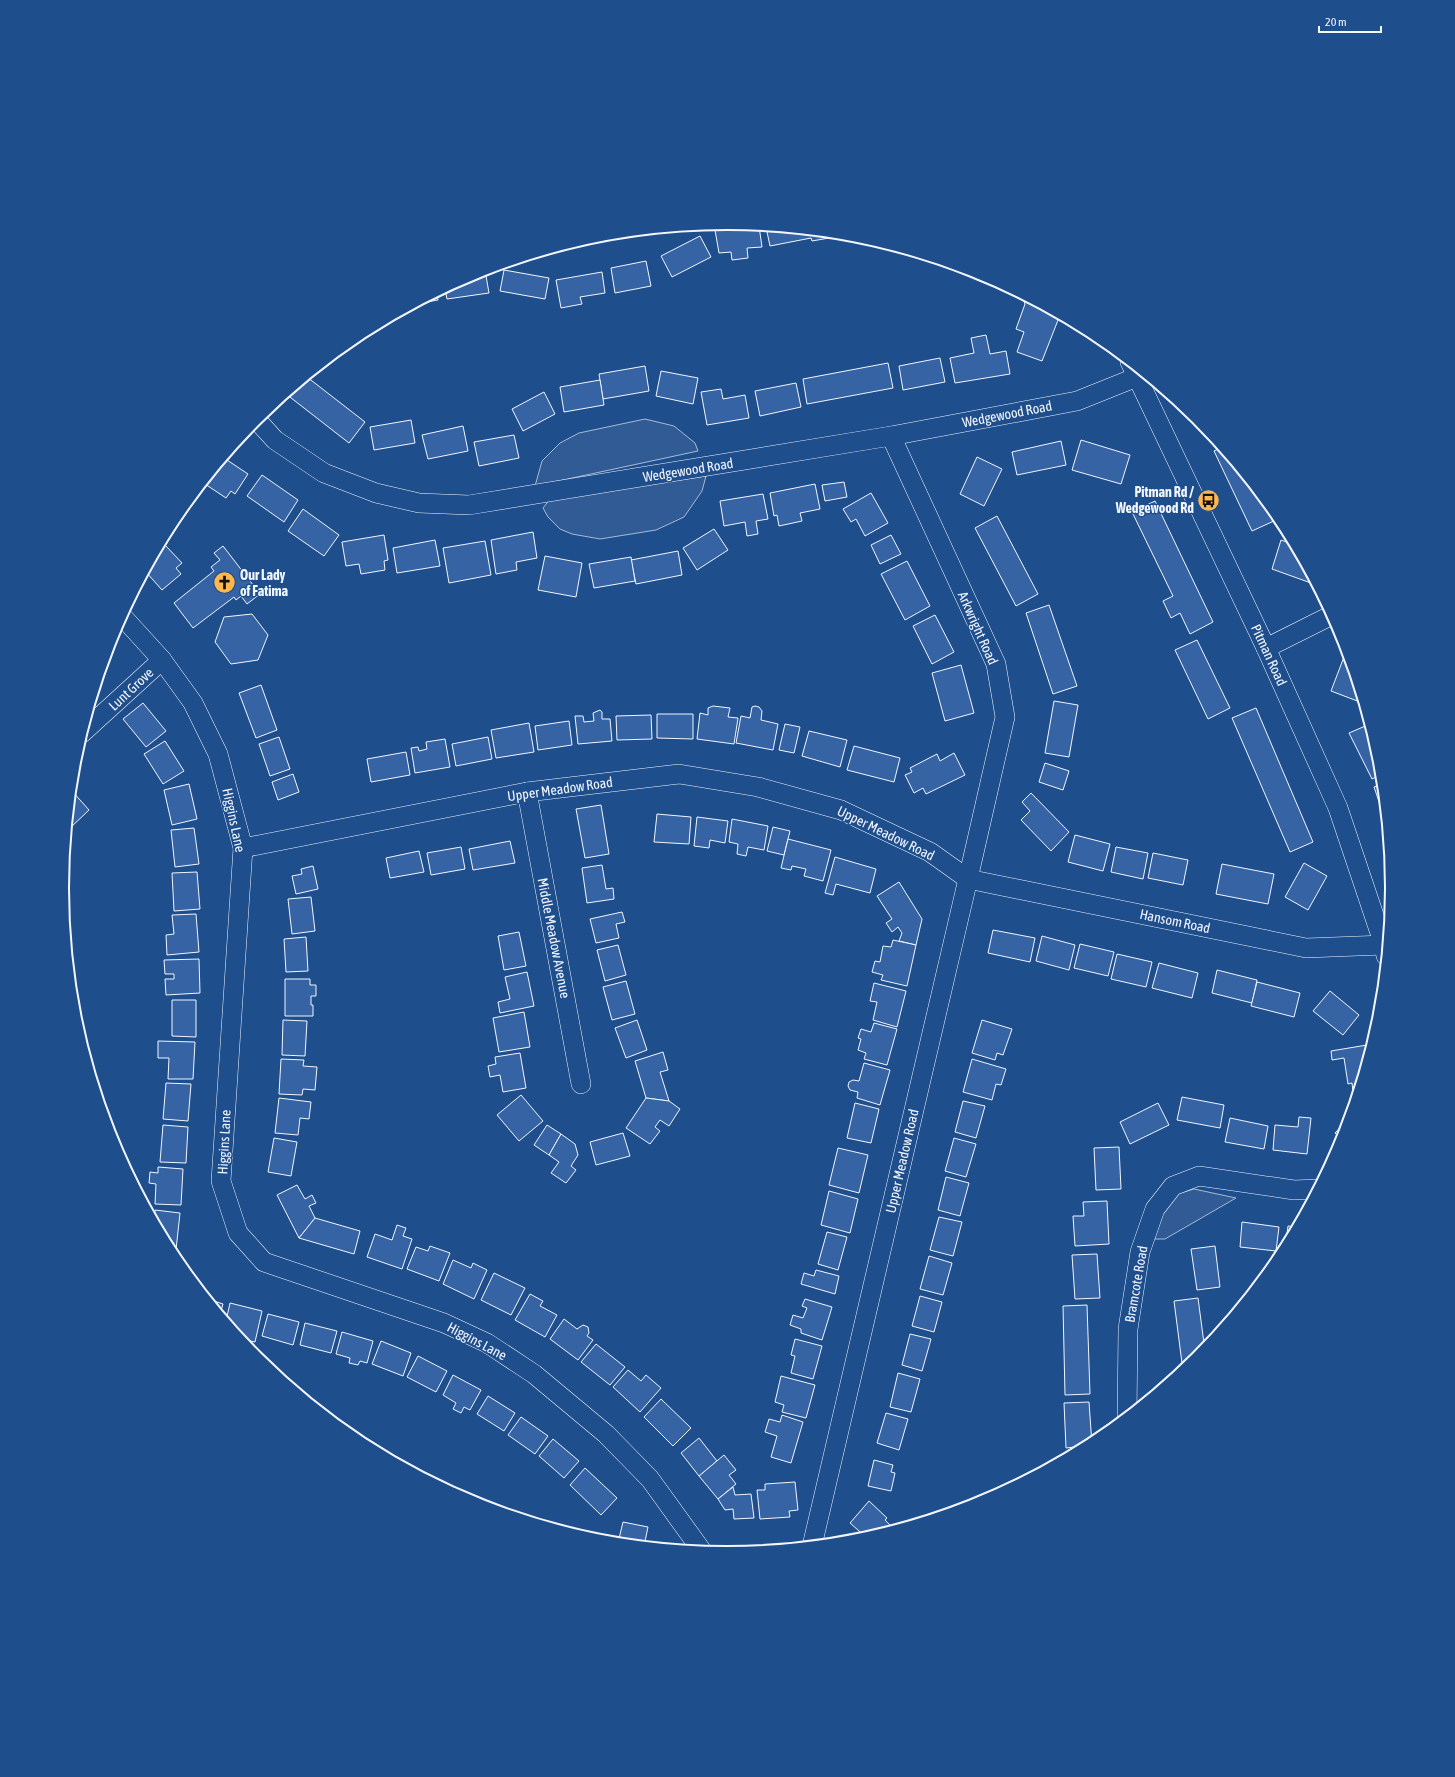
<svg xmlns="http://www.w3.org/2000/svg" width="1455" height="1777" font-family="'Asap Condensed',sans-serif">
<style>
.built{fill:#305b95;stroke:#a8bbd7}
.building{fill:#3563a3;stroke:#f2f6ff}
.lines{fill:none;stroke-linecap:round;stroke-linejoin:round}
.minor-casing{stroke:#f2f6ff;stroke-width:20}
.minor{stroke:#1f4e8c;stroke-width:19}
.labels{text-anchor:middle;stroke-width:3;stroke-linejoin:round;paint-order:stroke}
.street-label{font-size:14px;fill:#f2f6ff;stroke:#1f4e8c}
.poi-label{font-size:14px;font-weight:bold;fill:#f2f6ff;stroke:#1f4e8c;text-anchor:end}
.rim{fill:none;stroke:#f2f6ff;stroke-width:2}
</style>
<rect width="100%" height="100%" fill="#1f4e8c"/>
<!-- built -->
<g class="built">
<path d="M645,419L674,426L695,443L698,451L535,486L542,461L560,443L579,433Z"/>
<path d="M706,476L702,491L684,517L656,530L600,539L572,534L560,529L548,517L543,508L550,499Z"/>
<path d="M1194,1189L1236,1198L1165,1239H1154L1158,1218L1174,1195Z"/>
</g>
<!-- building -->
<g class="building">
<path d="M752,225L759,226L762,247L747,248L748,258L732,260L731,252L719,253L715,230Z"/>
<path d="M766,227L846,235L812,241L811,238L770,246Z"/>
<path d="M700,236L711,257L672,277L661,256Z"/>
<path d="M646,261L651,286L615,293L611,268Z"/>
<path d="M485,270L489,293L447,299L445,289L473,274Z"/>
<path d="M504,270L549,278L545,299L500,291Z"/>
<path d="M602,272L605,293L580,297L582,304L561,308L556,280Z"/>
<path d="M437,293L438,300L415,304Z"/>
<path d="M1022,295L1060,315L1042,361L1017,352L1024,332L1016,329L1025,304Z"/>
<path d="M986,335L990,354L1006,351L1010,374L955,383L950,358L974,353L971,338Z"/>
<path d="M940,358L945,382L903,390L899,366Z"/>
<path d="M888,363L893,388L807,404L803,379Z"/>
<path d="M645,366L649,391L603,399L599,374Z"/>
<path d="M661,371L698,378L693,404L656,396Z"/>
<path d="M307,377L365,422L349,443L286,394Z"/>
<path d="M600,380L604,405L564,412L560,387Z"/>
<path d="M796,383L801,407L760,416L755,391Z"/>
<path d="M721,389L723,399L745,395L749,418L707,425L701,392Z"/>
<path d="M544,392L555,414L523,431L512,409Z"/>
<path d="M411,420L415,443L374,450L370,427Z"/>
<path d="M463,426L468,451L428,459L422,435Z"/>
<path d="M514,435L519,458L479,466L474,442Z"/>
<path d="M1081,440L1130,455L1121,484L1072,470Z"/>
<path d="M1061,441L1066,465L1017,475L1012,452Z"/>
<path d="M1222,447L1268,503L1276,520L1252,531L1214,451Z"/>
<path d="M977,457L1002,469L984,506L960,494Z"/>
<path d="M224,458L248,474L235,494L231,491L226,498L205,484L209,476Z"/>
<path d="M262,475L298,500L284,522L247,496Z"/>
<path d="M844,482L847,497L825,501L822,485Z"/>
<path d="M815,484L820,509L800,513L802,521L779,526L777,515L774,516L770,493Z"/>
<path d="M871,493L888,523L865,536L856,519L851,522L843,509Z"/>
<path d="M763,494L768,519L756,521L758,534L747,536L745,522L724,526L720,501Z"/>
<path d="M1155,501L1213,622L1190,634L1180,613L1171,618L1163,601L1173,596L1132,512Z"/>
<path d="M303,509L339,535L324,556L288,531Z"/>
<path d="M997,516L1038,594L1016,606L975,528Z"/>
<path d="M714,529L728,550L697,570L683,548Z"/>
<path d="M533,532L537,558L516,562L517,570L496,574L491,540Z"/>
<path d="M384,535L388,560L384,561L385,570L361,574L359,564L346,566L342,542Z"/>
<path d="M891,535L901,554L880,564L871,545Z"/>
<path d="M435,540L440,566L397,573L393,548Z"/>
<path d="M1281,540L1295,545L1313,578L1311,583L1272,569Z"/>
<path d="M485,541L491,575L449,583L443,548Z"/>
<path d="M165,545L182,563L176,568L181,574L162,590L146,572L159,548L160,550Z"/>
<path d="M223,546L260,594L247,604L241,596L236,600L234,597L193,628L174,603L214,571L211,567L220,560L214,553Z"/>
<path d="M678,551L682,575L636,584L631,560Z"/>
<path d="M545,556L582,563L576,597L538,590Z"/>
<path d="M631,557L635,581L594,588L589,564Z"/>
<path d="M907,561L930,606L905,620L881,574Z"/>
<path d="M1049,605L1077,686L1053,694L1026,613Z"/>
<path d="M252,614L268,635L258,660L231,664L215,642L224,617Z"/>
<path d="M935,615L954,652L932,664L913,626Z"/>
<path d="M1197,640L1230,708L1208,719L1175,650Z"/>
<path d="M1347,649L1362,698L1360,702L1331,691Z"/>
<path d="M961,665L974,713L945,721L932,673Z"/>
<path d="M261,685L277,730L256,738L239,693Z"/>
<path d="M1054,701L1078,705L1069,757L1045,753Z"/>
<path d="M143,703L166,731L146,747L123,719Z"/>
<path d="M713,706L730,708L728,717L738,718L734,744L697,739L700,713L708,715V708Z"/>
<path d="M755,706L759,707L762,711L761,720L778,724L773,750L736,743L741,716L750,718L752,707Z"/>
<path d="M1256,708L1313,842L1290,852L1232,718Z"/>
<path d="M600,710L602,712V719H610L612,741L578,744L575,716H583L584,722L594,721L593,713Z"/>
<path d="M657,714H693V739L657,738Z"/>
<path d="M651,715L652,739L617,740L616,716Z"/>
<path d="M569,721L572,745L538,750L535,726Z"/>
<path d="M529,723L534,752L496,758L491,730Z"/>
<path d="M785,724L800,727L794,753L779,750Z"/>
<path d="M1370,724L1380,759L1382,774L1372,779L1349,733Z"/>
<path d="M809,731L847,740L840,767L802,756Z"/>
<path d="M279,737L290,769L270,776L259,744Z"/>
<path d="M488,737L492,759L456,766L452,744Z"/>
<path d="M445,739L450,767L415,773L411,748L418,747L419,751L427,749L426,742Z"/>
<path d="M165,741L184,771L163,784L144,754Z"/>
<path d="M854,746L900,758L894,782L847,770Z"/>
<path d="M406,752L410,775L371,782L367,759Z"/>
<path d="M954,753L965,775L926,794L923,788L914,793L905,775L912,772L910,768L937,754L940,761Z"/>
<path d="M1045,763L1069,771L1063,790L1039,782Z"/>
<path d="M293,774L299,792L278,800L272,782Z"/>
<path d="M189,784L197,819L172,825L164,790Z"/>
<path d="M1383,784L1387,825L1374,787Z"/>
<path d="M72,791L89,810L68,830Z"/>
<path d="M1031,793L1069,832L1051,851L1021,820L1030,811L1022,802Z"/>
<path d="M601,805L609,854L585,858L576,809Z"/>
<path d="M657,814L691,817L689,844L654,842Z"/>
<path d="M697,817L728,821L725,843L710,840L709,848L694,846Z"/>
<path d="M732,819L768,826L764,850L748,847L746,856L737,854L738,844L729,842Z"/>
<path d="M773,827L790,831L784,855L767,851Z"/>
<path d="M194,828L199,864L175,867L171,830Z"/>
<path d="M1075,835L1110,844L1103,871L1068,862Z"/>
<path d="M788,839L831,850L823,881L804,876L806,869L792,866L791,870L781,868Z"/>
<path d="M510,841L515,863L473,870L469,849Z"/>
<path d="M461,847L465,869L431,875L427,853Z"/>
<path d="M1116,847L1148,853L1143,879L1111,872Z"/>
<path d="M419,851L424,872L390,878L386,858Z"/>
<path d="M1153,853L1188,860L1183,885L1148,878Z"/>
<path d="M835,857L876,869L870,893L836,884L833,895L825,893Z"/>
<path d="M1304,863L1327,876L1308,910L1285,897Z"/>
<path d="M1222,864L1274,874L1268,904L1216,894Z"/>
<path d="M602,865L606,889L613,888L614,899L587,903L582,868Z"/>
<path d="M313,866L318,889L296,894L292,876L302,874L301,869Z"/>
<path d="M197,872L200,909L174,911L172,873Z"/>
<path d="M899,882L922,919L916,945L899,941L902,933L898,927L892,932L886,923L892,919L877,896Z"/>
<path d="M311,897L315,931L292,934L288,899Z"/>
<path d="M622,912L625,922L616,924L619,938L596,943L590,919Z"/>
<path d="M196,914L199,952L167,955L166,935L174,934L172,915Z"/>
<path d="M993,930L1035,938L1030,962L988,953Z"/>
<path d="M519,932L526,966L504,970L498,936Z"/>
<path d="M1042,936L1075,945L1069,970L1036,961Z"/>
<path d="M306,937L308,971L286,972L284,939Z"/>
<path d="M893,940L916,945L907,986L881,980L883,975L872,972L875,961L880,962L883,946L891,947Z"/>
<path d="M1080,944L1114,952L1108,976L1074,968Z"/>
<path d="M618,945L626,975L605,981L597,950Z"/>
<path d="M1117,954L1152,962L1146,987L1111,979Z"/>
<path d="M199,959L200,993L166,995L165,979H174V974H165L164,960Z"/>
<path d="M1159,963L1198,973L1192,998L1152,988Z"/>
<path d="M1217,970L1257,980L1252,1003L1212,993Z"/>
<path d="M527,972L534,1006L500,1013L498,1002L510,999L505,977Z"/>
<path d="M285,979H310V985H316V996H311V1005H313V1016H285Z"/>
<path d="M626,981L635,1014L612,1020L603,987Z"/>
<path d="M1257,982L1300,993L1294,1017L1251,1006Z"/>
<path d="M874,983L906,991L897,1027L873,1020L877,1002L870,1001Z"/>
<path d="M1330,991L1359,1015L1343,1035L1313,1011Z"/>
<path d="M172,1000H196V1037L172,1036Z"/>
<path d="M524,1012L530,1047L499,1052L493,1018Z"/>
<path d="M283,1020L307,1021L305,1056L282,1055Z"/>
<path d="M637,1020L647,1050L626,1058L615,1028Z"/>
<path d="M982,1020L1012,1029L1003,1055L997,1053L995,1060L972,1053Z"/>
<path d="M874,1023L897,1029L887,1065L864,1059L866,1053L858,1050L861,1039L858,1038L861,1029L871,1032Z"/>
<path d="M158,1041L195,1042L193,1079H168L169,1058H158Z"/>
<path d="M1367,1045L1369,1056L1358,1093L1353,1092L1352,1083L1348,1084L1344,1058L1332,1060L1331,1051Z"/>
<path d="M663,1052L668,1070L660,1072L669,1101L646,1098L635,1061Z"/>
<path d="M520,1053L526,1088L503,1092L500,1075L490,1077L488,1066L496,1064L495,1057Z"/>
<path d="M281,1059L304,1060L303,1066L317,1067L315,1090L303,1089L302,1095L279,1094Z"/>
<path d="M972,1059L1006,1069L1001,1085L996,1084L992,1100L963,1092Z"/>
<path d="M864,1063L890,1070L880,1105L857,1098L858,1092L850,1090L848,1086L849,1082L853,1080L859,1081Z"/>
<path d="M166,1083L191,1084L188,1121L163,1119Z"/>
<path d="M521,1095L543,1121L519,1141L497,1115Z"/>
<path d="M1182,1097L1224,1105L1220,1128L1177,1120Z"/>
<path d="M279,1098L311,1102L309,1119L300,1118L298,1135L275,1133Z"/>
<path d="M646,1098L669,1101L680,1109L669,1126L660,1120L655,1127L660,1131L650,1144L626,1128Z"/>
<path d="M963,1101L985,1106L976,1138L955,1132Z"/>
<path d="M855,1103L879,1109L871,1143L847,1138Z"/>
<path d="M1158,1103L1169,1125L1130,1144L1120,1122Z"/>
<path d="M1351,1116L1343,1141L1335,1133Z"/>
<path d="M1299,1117L1311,1118L1307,1154L1273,1150L1275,1125L1298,1127Z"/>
<path d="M1230,1118L1268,1126L1264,1149L1225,1142Z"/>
<path d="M163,1125L188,1127L186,1163L160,1162Z"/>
<path d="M547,1125L561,1134L549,1155L534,1145Z"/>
<path d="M623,1133L630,1156L596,1165L590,1142Z"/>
<path d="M561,1134L575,1144L578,1155L571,1166L576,1170L566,1183L551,1173L559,1162L549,1155Z"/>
<path d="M274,1138L297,1142L291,1176L268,1172Z"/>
<path d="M954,1138L976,1144L966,1177L945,1171Z"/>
<path d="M1119,1147L1121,1189L1096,1190L1094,1148Z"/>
<path d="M838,1148L868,1155L859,1193L829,1185Z"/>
<path d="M158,1167L183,1169L181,1205L155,1204L156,1184L149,1183L150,1172L158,1173Z"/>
<path d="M946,1177L969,1183L960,1216L938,1210Z"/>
<path d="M297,1185L305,1199L312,1195L316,1203L309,1206L315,1218L299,1238L277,1195Z"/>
<path d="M829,1191L858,1199L850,1233L821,1225Z"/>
<path d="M1107,1201L1109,1244L1075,1246L1073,1216H1084L1083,1202Z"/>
<path d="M155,1210L180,1213L175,1259L154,1221Z"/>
<path d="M939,1217L962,1222L953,1256L930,1250Z"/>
<path d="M315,1218L360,1231L354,1254L299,1238Z"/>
<path d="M1242,1222L1279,1227L1276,1251L1240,1247Z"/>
<path d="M397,1225L406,1228L403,1236L412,1239L402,1269L367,1257L375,1234L392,1240Z"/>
<path d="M1288,1226L1297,1227L1285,1250Z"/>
<path d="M827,1232L847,1237L838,1270L818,1264Z"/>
<path d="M430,1246L450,1253L439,1281L407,1269L416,1247L428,1251Z"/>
<path d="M1215,1246L1220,1287L1197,1290L1191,1249Z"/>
<path d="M1097,1254L1100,1298L1075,1299L1072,1255Z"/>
<path d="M929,1256L952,1263L943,1295L920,1289Z"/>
<path d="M453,1260L471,1268L473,1263L487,1270L474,1299L443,1284Z"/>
<path d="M816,1270L839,1276L835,1294L801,1284L804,1273L814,1276Z"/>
<path d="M494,1273L525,1288L511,1315L481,1300Z"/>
<path d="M530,1294L543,1301L540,1306L557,1315L545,1337L515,1320Z"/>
<path d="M920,1296L942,1302L934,1332L912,1326Z"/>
<path d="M1198,1298L1205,1351L1198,1359L1183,1371L1174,1301Z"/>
<path d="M208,1299L223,1304L220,1314Z"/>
<path d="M805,1299L832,1307L822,1340L801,1333V1329L790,1325L793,1315L803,1318L807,1308L802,1306Z"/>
<path d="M230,1303L262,1311L255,1342L240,1339L226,1321Z"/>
<path d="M1087,1305L1090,1394L1065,1395L1063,1306Z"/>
<path d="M268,1314L299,1322L293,1345L262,1336Z"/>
<path d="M564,1319L577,1329L583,1325L588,1327L589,1333L587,1336L593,1340L578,1360L550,1339Z"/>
<path d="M305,1323L337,1331L331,1353L300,1345Z"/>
<path d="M342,1332L373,1341L367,1363L360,1361L358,1365L349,1363L350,1358L336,1354Z"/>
<path d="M910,1334L931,1339L922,1371L902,1365Z"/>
<path d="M795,1339L822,1346L813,1379L791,1373L795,1356L791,1355Z"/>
<path d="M381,1341L411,1353L403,1376L372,1364Z"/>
<path d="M596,1344L625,1367L610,1385L581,1362Z"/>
<path d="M418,1356L447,1371L436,1392L407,1377Z"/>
<path d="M628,1370L641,1381L646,1375L661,1388L640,1412L613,1387Z"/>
<path d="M898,1373L920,1379L911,1412L890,1407Z"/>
<path d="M453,1375L481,1390L470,1410L464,1407L461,1413L453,1409L456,1403L443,1395Z"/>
<path d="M781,1376L815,1385L806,1418L782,1412L784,1405L775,1402Z"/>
<path d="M488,1396L515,1413L504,1431L477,1414Z"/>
<path d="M661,1399L691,1428L673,1446L644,1417Z"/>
<path d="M1089,1402L1092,1445L1066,1448L1064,1403Z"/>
<path d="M886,1413L908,1419L899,1450L877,1443Z"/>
<path d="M782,1415L803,1422L791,1463L771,1457L777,1436L765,1432L769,1419L780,1422Z"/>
<path d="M521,1417L548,1436L535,1454L508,1435Z"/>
<path d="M699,1438L717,1461L699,1476L681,1453Z"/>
<path d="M553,1439L579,1461L564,1478L539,1456Z"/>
<path d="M724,1455L736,1470L729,1475L736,1484L718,1499L699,1476Z"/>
<path d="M874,1460L893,1465L891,1472L895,1473L891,1491L868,1486Z"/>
<path d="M585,1468L617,1498L601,1515L570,1485Z"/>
<path d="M795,1482L798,1510L789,1511L790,1517L760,1519L757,1490H765V1484Z"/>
<path d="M733,1487L735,1495L751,1494L754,1518L734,1519L733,1509L725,1510L718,1499Z"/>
<path d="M869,1501L887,1518L885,1520L895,1530L867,1538L850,1523Z"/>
<path d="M623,1522L648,1527L644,1546L618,1543Z"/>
</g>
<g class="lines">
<defs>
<g id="minor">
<path d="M1130,362L1266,648L1338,808L1384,945L1386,956"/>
<path d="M256,419L275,440L324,473L376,493L419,503L469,505L891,436L1077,401L1137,377"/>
<path d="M891,436L996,664L1005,717L968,879L1306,948L1384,945"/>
<path d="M122,616L162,660L193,703L218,754L243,848L221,1181L238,1233L264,1262L444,1323L487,1343L534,1374L606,1434L650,1479L702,1551"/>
<path d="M1266,648L1332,615"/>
<path d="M82,733L162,660"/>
<path d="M527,792L581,1084"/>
<path d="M243,848L527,792L679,774L758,787L841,810L930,852L968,879L812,1546"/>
<path d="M1127,1417L1128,1329L1140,1252L1155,1209L1173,1186L1199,1176L1294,1190L1318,1189"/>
</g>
</defs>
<!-- minor casing -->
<use href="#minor" class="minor-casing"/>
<!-- minor -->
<use href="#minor" class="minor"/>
</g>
<!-- icons -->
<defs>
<symbol id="bus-disc" viewBox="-11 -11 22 22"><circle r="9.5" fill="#ffb74d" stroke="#1f4e8c"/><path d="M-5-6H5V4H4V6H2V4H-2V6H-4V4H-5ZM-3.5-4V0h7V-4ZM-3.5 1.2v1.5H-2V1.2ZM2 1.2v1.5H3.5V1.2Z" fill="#111"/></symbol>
<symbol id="church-disc" viewBox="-11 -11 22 22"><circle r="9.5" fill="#ffb74d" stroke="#1f4e8c"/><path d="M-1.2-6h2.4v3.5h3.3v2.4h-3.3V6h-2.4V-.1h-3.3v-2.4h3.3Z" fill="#111"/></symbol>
</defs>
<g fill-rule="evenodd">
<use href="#bus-disc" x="1196" y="488" width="25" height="25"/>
<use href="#church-disc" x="212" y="570" width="25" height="25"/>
</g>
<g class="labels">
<!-- street labels -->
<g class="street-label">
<text transform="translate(1007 414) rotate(-11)" y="5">Wedgewood Road</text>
<text transform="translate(688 470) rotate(-9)" y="5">Wedgewood Road</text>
<text transform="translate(978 628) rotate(66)" y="5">Arkwright Road</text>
<text transform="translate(1269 655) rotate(65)" y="5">Pitman Road</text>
<text transform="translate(131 689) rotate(-43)" y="5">Lunt Grove</text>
<text transform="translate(560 789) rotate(-8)" y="5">Upper Meadow Road</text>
<text transform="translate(234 820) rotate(78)" y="5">Higgins Lane</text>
<text transform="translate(886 833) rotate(26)" y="5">Upper Meadow Road</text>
<text transform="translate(1175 921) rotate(12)" y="5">Hansom Road</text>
<text transform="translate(554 938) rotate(79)" y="5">Middle Meadow Avenue</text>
<text transform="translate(224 1142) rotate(-87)" y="5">Higgins Lane</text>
<text transform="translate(902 1161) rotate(-77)" y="5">Upper Meadow Road</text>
<text transform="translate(1136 1284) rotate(-80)" y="5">Bramcote Road</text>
<text transform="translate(477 1341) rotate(28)" y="5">Higgins Lane</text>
</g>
<!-- poi labels -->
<g class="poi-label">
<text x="1194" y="497">Pitman Rd /<tspan x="1194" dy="16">Wedgewood Rd</tspan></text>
<text x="240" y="580" text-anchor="start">Our Lady<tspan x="240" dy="16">of Fatima</tspan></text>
</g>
</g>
<!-- crop -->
<path d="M0 0H1455V1777H0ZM69 888a658 658 0 1 1 1316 0a658 658 0 1 1-1316 0Z" fill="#1f4e8c" fill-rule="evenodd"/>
<path class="rim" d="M69 888a658 658 0 1 1 1316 0a658 658 0 1 1-1316 0Z"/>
<!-- scale -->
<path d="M1319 26v6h62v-6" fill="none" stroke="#f2f6ff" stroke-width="2"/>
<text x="1325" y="26" font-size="12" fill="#f2f6ff" stroke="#1f4e8c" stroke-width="3" paint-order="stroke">20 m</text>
</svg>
